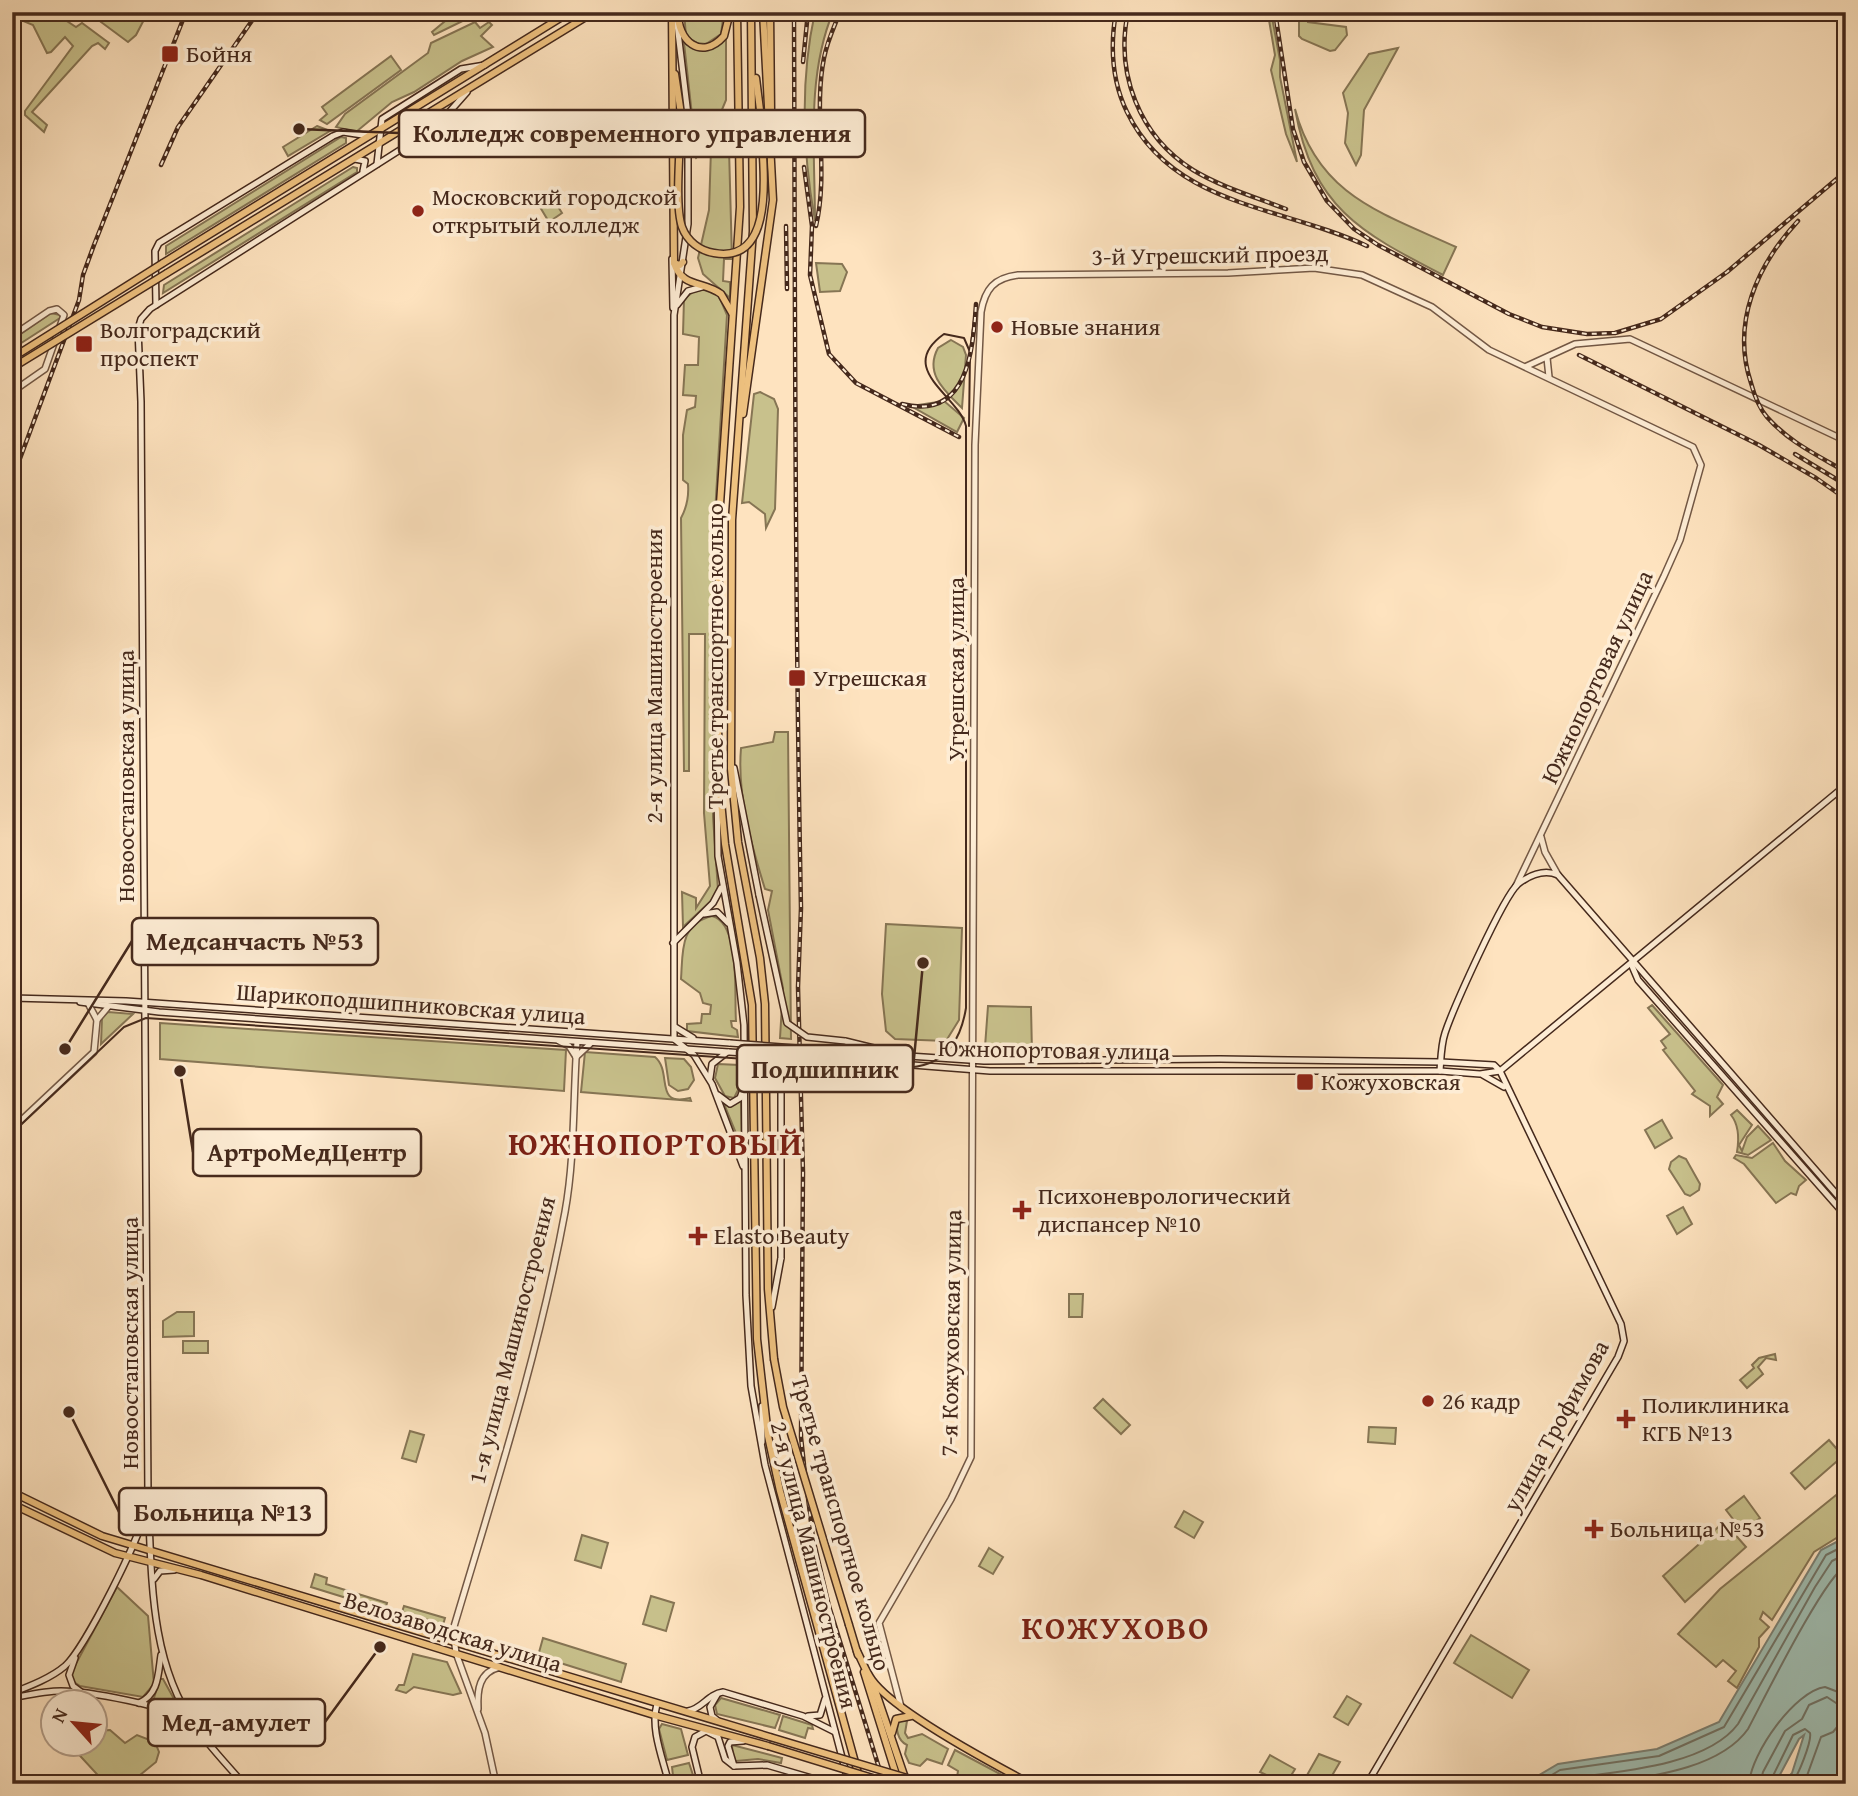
<svg xmlns="http://www.w3.org/2000/svg" width="1858" height="1796" font-family="'Gentium Book Plus',serif">
<style>
.green{fill:#c8c18c;stroke:#867554;stroke-width:2}
.water{fill:#a0beb2;stroke:#7c8276;stroke-width:2}
.lines{fill:none;stroke-linecap:round;stroke-linejoin:round}
.shore{stroke:#727467;stroke-width:2}
.tertiary-casing{stroke:#735845;stroke-width:8}
.secondary-casing{stroke:#45291c;stroke-width:8}
.primary-casing{stroke:#45291c;stroke-width:9}
.tertiary{stroke:#feedd5;stroke-width:5}
.secondary{stroke:#feedd5;stroke-width:5}
.primary{stroke:#efc280;stroke-width:6}
.tram{stroke:#45291c;stroke-width:2}
.rail-casing{stroke:#45291c;stroke-width:4.5}
.rail{stroke:#feedd5;stroke-width:2;stroke-dasharray:5;stroke-linecap:butt}
.secondary-bridge-casing{stroke:#45291c;stroke-width:8;stroke-linecap:butt}
.primary-bridge-casing{stroke:#45291c;stroke-width:9;stroke-linecap:butt}
.secondary-bridge{stroke:#feedd5;stroke-width:5}
.primary-bridge{stroke:#efc280;stroke-width:6}
.poi-dot{fill:#8f2418;stroke:#feedd5;stroke-width:2.5}
.labels{text-anchor:middle;stroke-width:7;stroke-linejoin:round;paint-order:stroke}
.poi-label{font-size:24px;fill:#45291c;stroke:#feedd5;text-anchor:start}
.street-label{font-size:24px;fill:#45291c;stroke:#feedd5}
.district-label{font-size:32px;font-weight:bold;letter-spacing:2px;fill:#7a1f14;stroke:#feedd5}
.leader{fill:none;stroke:#45291c;stroke-width:2.5}
.callout-dot{fill:#45291c;stroke:#feedd5;stroke-width:2.5}
.callout{fill:#feedd5;stroke:#45291c;stroke-width:2.5}
.callout-label{font-size:26px;text-anchor:middle;font-weight:bold;fill:#45291c}
</style>
<rect width="100%" height="100%" fill="#fee3bf"/>
<filter id="stains"><feTurbulence type="fractalNoise" baseFrequency=".00286" numOctaves="4"/><feColorMatrix values="0 0 0 0 .2 0 0 0 0 .09 0 0 0 0 .02 0 0 0 .5 -.17"/></filter>
<radialGradient id="worn" r=".72"><stop offset=".6" stop-color="#630" stop-opacity="0"/><stop offset="1" stop-color="#630" stop-opacity=".3"/></radialGradient>
<!-- green -->
<g class="green">
<path d="M12,12H53L76,27L82,23L109,43L105,49L98,43L92,46L32,112L47,125L44,132L25,115V111L73,46L65,37L51,52L47,53L33,25L16,18Z"/>
<path d="M101,12H148L136,35L128,42L97,19Z"/>
<path d="M456,12H481L434,35L432,32Z"/>
<path d="M684,12H724L721,34L706,44L697,43L686,36Z"/>
<path d="M815,12H833C806,77 815,152 815,221C803,154 800,80 815,12Z"/>
<path d="M1252,12H1271L1280,60V77L1297,162L1286,134L1271,70L1275,55L1269,20Z"/>
<path d="M1299,12H1307L1308,22L1346,27L1347,35L1335,50L1330,51L1302,39L1299,36Z"/>
<path d="M475,22L480,28L489,22L492,25L481,36L493,47L462,61L414,92L392,102L356,132L336,127L345,114L428,53L431,43Z"/>
<path d="M726,38V100L707,146L696,158L693,154L692,115L684,43C699,53 713,52 726,38Z"/>
<path d="M1398,48L1364,110L1361,155L1356,165L1345,143L1348,113L1343,93L1369,54Z"/>
<path d="M391,56L401,70L327,124L320,120L327,114L322,107Z"/>
<path d="M1295,109C1318,196 1382,213 1456,247L1443,275C1360,232 1313,208 1295,109Z"/>
<path d="M728,112L732,259H724L723,281L730,282V298L703,274L698,258L709,210L711,149Z"/>
<path d="M317,126L330,131L288,156L283,147Z"/>
<path d="M341,137L346,138V143L166,254V246Z"/>
<path d="M353,167L357,168V172L163,293L164,285Z"/>
<path d="M550,194L562,213L549,222L537,202Z"/>
<path d="M816,263L842,264L847,272L840,291L820,292Z"/>
<path d="M705,289L719,296L727,315L713,546V817L718,890L712,900L683,927L682,892L696,898V908L710,886L704,813L705,634H689V771H684L681,518C687,507 689,497 688,484L683,480V435L687,410L695,407L696,396L683,395L685,365H698L699,337L683,334L684,299L693,292Z"/>
<path d="M51,313L60,315V318L12,349V340Z"/>
<path d="M951,340L963,347L966,355L962,408C945,391 924,374 938,348Z"/>
<path d="M760,392L774,399L778,409L775,509L766,528L765,514L749,502L742,503L754,394Z"/>
<path d="M944,401L964,418L957,432L911,406Z"/>
<path d="M775,732H788L791,1039L780,1038L783,988L768,910L772,891L765,889C751,844 737,795 741,748L773,742Z"/>
<path d="M712,916C741,923 734,997 736,1021H731L732,1027L737,1030L738,1037L687,1031V1024L701,1023L702,1014H710L711,1005L703,1003L700,993L681,979C683,953 679,924 712,916Z"/>
<path d="M886,924L962,928L959,1020L946,1041L895,1039L886,1031L882,994Z"/>
<path d="M1652,1005L1723,1085L1717,1097L1723,1104L1710,1116V1106L1692,1094L1695,1091L1663,1050L1666,1048L1661,1041L1670,1034L1648,1008Z"/>
<path d="M988,1006L1031,1007L1032,1053L988,1051L985,1047Z"/>
<path d="M108,1012L133,1014L101,1044L102,1018Z"/>
<path d="M160,1023L566,1050L564,1091L160,1059Z"/>
<path d="M585,1052L655,1057C673,1072 653,1107 690,1098L691,1101L581,1092Z"/>
<path d="M665,1058L684,1059L691,1067L694,1080L688,1089L678,1091L669,1085Z"/>
<path d="M718,1064L739,1065V1088L734,1098L725,1096L715,1078Z"/>
<path d="M741,1100L742,1148L724,1104L734,1105Z"/>
<path d="M1737,1110L1752,1125L1739,1145L1742,1151L1747,1137L1758,1126L1771,1140L1748,1155L1737,1152C1739,1140 1739,1125 1731,1115Z"/>
<path d="M1662,1120L1672,1138L1655,1148L1645,1130Z"/>
<path d="M1773,1143L1785,1161L1806,1180L1799,1186L1796,1195L1791,1193L1776,1203L1744,1164L1734,1158L1736,1155L1752,1158Z"/>
<path d="M1679,1156L1686,1159L1700,1184L1699,1190L1690,1196L1685,1194L1669,1169L1671,1162Z"/>
<path d="M1683,1207L1692,1224L1677,1234L1667,1216Z"/>
<path d="M1069,1294H1083L1082,1317H1069Z"/>
<path d="M177,1312H194V1336L163,1337V1321Z"/>
<rect x="183" y="1341" width="25" height="12"/>
<path d="M1775,1354L1776,1360L1766,1358L1758,1367L1763,1374L1747,1388L1740,1380L1754,1368L1752,1365L1759,1358Z"/>
<path d="M1103,1399L1130,1425L1121,1434L1094,1408Z"/>
<path d="M1369,1427L1396,1428L1395,1444L1368,1442Z"/>
<path d="M410,1431L424,1435L416,1462L402,1458Z"/>
<path d="M1829,1440L1843,1456L1805,1489L1791,1473Z"/>
<path d="M1846,1487V1532L1814,1552L1772,1620L1763,1612L1760,1619L1769,1627L1759,1638V1647L1737,1688L1728,1681L1736,1671L1723,1660L1716,1667L1678,1634L1720,1589Z"/>
<path d="M1744,1496L1760,1518L1743,1532L1726,1510Z"/>
<path d="M1184,1511L1203,1522L1194,1538L1175,1527Z"/>
<path d="M1724,1522L1746,1547L1685,1602L1663,1576Z"/>
<path d="M582,1535L608,1543L601,1568L575,1560Z"/>
<path d="M989,1548L1003,1557L993,1574L979,1566Z"/>
<path d="M315,1574L327,1578L326,1584L387,1603L385,1610L311,1587Z"/>
<path d="M117,1587L148,1616L154,1684L143,1697L80,1686L74,1682L71,1673Z"/>
<path d="M651,1596L674,1603L666,1631L643,1624Z"/>
<path d="M404,1606L445,1618L443,1625L428,1624V1620L402,1612Z"/>
<path d="M1471,1635L1529,1670L1512,1698L1454,1663Z"/>
<path d="M543,1638L626,1664L621,1682L538,1656Z"/>
<path d="M413,1654L447,1662L461,1693L453,1695L414,1687L406,1693L396,1690L399,1685H404Z"/>
<path d="M160,1679H163L179,1708L176,1710L152,1704Z"/>
<path d="M1347,1696L1361,1704L1348,1725L1334,1717Z"/>
<path d="M721,1698L780,1715L775,1728L717,1714L715,1705Z"/>
<path d="M783,1716L812,1725L813,1729L808,1728L805,1738L779,1730Z"/>
<path d="M900,1720L907,1721L905,1733L908,1738L922,1734L948,1749L942,1764L927,1759L920,1766L909,1763L905,1754L907,1745C898,1741 894,1727 900,1720Z"/>
<path d="M662,1724L681,1729L688,1755L667,1760L659,1729Z"/>
<path d="M110,1730L125,1743L137,1735L155,1742L159,1752L156,1762L129,1784H106L71,1746L94,1744L95,1731Z"/>
<path d="M732,1745L782,1758L781,1763L758,1759L736,1761L733,1759Z"/>
<path d="M955,1750L1004,1776L1002,1784H956L958,1771L948,1765Z"/>
<path d="M1319,1754L1340,1762L1327,1784H1302Z"/>
<path d="M1270,1755L1295,1769L1286,1784L1260,1772Z"/>
<path d="M689,1763L696,1784H674L672,1767Z"/>
</g>
<!-- water -->
<path class="water" d="M1846,1537V1784H1782L1792,1773L1804,1735L1799,1739L1775,1784H1524L1558,1764L1657,1749L1719,1722L1821,1550Z"/>
<g class="lines">
<!-- shore -->
<g class="shore">
<path d="M1537,1784L1560,1770L1659,1756L1724,1727L1826,1555L1846,1545"/>
<path d="M1554,1784L1563,1779C1614,1772 1706,1767 1738,1724L1815,1587L1832,1561L1846,1554"/>
<path d="M1603,1784C1648,1777 1720,1769 1748,1729C1763,1701 1825,1575 1846,1566"/>
<path d="M1749,1784C1751,1753 1795,1691 1825,1687L1846,1695"/>
<path d="M1760,1784L1763,1772L1785,1731L1802,1719L1809,1705L1827,1697L1842,1707L1843,1720L1833,1732L1821,1737L1804,1784"/>
<path d="M1769,1784L1793,1735L1805,1729L1810,1733C1812,1741 1798,1777 1791,1784"/>
</g>
<defs>
<g id="tertiary">
<path d="M12,336L49,311L57,309L64,315L45,369L12,392"/>
<path d="M1547,358L1549,377"/>
<path d="M1527,366L1575,344L1630,339L1846,441"/>
<path d="M1541,837L1545,852L1558,875"/>
<path d="M89,1005L97,1020"/>
<path d="M559,1041L569,1046L576,1057"/>
<path d="M576,1057L591,1043"/>
<path d="M12,1129L94,1052L97,1020L108,1007"/>
<path d="M901,1707L879,1623L951,1499L971,1457L975,445L981,312C985,289 994,278 1018,275L1228,273L1314,268L1362,275L1432,307L1489,350L1693,447L1701,465L1680,540L1664,576L1516,886"/>
<path d="M478,1709C477,1690 479,1672 500,1667"/>
<path d="M496,1784L485,1733L456,1653L453,1630C494,1492 539,1353 565,1212C575,1157 573,1098 577,1042"/>
</g>
<g id="secondary">
<path d="M355,159L365,161L363,171"/>
<path d="M377,164L382,119L461,69L485,65"/>
<path d="M672,259L673,308"/>
<path d="M156,305L155,251L159,243L333,136L343,132L369,136"/>
<path d="M677,305L688,291L702,287"/>
<path d="M734,768L759,895"/>
<path d="M717,790L718,856L737,963L744,1025L746,1295L751,1386L765,1465L849,1784"/>
<path d="M704,914L717,912L728,923"/>
<path d="M673,943L713,903L721,888"/>
<path d="M1632,966L1638,980L1846,1216"/>
<path d="M12,998L126,1001L730,1043"/>
<path d="M80,1002L159,1012L729,1052"/>
<path d="M675,1027L693,1038"/>
<path d="M674,1038V315L688,224V115L677,24"/>
<path d="M674,1039L694,1055L712,1084L743,1166"/>
<path d="M845,1041L890,1052"/>
<path d="M848,1052L984,1061L1220,1059L1441,1062L1494,1065L1500,1071"/>
<path d="M848,1060L990,1071H1440L1480,1074L1500,1071L1846,785"/>
<path d="M1440,1071C1441,1058 1441,1045 1445,1033C1453,1009 1503,897 1518,884C1530,875 1544,869 1558,875L1846,1205"/>
<path d="M1483,1075L1504,1087"/>
<path d="M710,1078L712,1064L726,1053"/>
<path d="M718,1095L730,1104L740,1098L743,1090"/>
<path d="M772,1307L781,1258"/>
<path d="M762,1406V1442"/>
<path d="M154,1579L160,1571L174,1570"/>
<path d="M75,1658L69,1675L73,1686L81,1692"/>
<path d="M12,1693C30,1686 51,1678 65,1666C85,1648 142,1535 146,1508"/>
<path d="M717,1695L710,1707L712,1716L718,1721"/>
<path d="M12,1698C28,1695 45,1691 61,1691C87,1691 170,1706 189,1721"/>
<path d="M139,1703C159,1694 158,1674 161,1655"/>
<path d="M657,1704C650,1729 663,1759 669,1784"/>
<path d="M688,1711C702,1709 708,1694 723,1692L803,1716L835,1732"/>
<path d="M808,1716L820,1715L825,1699"/>
<path d="M734,1766L728,1746L730,1742L743,1741"/>
<path d="M244,1784C227,1765 209,1746 195,1726C149,1661 152,1575 148,1498L141,402L138,329L141,319L150,309L436,127L467,92"/>
<path d="M701,1784L692,1747L695,1737L706,1731L718,1737L725,1759L734,1766L767,1765L832,1784"/>
<path d="M1367,1784L1618,1357L1624,1341L1621,1324L1500,1071"/>
</g>
<g id="primary">
<path d="M672,12L674,263C682,288 704,281 721,294L732,313"/>
<path d="M678,12C677,40 701,62 724,36L730,12"/>
<path d="M737,12L740,207L719,519L718,769L725,844L752,1005L757,1339L768,1436L780,1491L861,1784"/>
<path d="M751,12L753,231L732,520L731,769L738,842L760,958L765,1004L768,1289L774,1359"/>
<path d="M770,12L771,112"/>
<path d="M675,74L681,114"/>
<path d="M756,78L761,118"/>
<path d="M163,263L570,12"/>
<path d="M674,263L680,265L683,262"/>
<path d="M167,273L594,12"/>
<path d="M743,414L773,200L763,12"/>
<path d="M12,1492L102,1536L770,1737"/>
<path d="M12,1504L115,1553L201,1575L654,1715L768,1746"/>
<path d="M849,1625L858,1655"/>
<path d="M857,1651C862,1661 866,1672 872,1680C895,1712 993,1764 1031,1784"/>
<path d="M864,1672L899,1784"/>
<path d="M873,1684L907,1784"/>
<path d="M892,1733L896,1719L911,1716"/>
</g>
</defs>
<!-- tertiary casing -->
<use href="#tertiary" class="tertiary-casing"/>
<!-- secondary casing -->
<use href="#secondary" class="secondary-casing"/>
<!-- primary casing -->
<use href="#primary" class="primary-casing"/>
<!-- tertiary -->
<use href="#tertiary" class="tertiary"/>
<!-- secondary -->
<use href="#secondary" class="secondary"/>
<!-- primary -->
<use href="#primary" class="primary"/>
<!-- tram -->
<g class="tram">
<path d="M969,426L970,352L976,304"/>
<path d="M12,1133L124,1027L146,1018L847,1066C903,1068 954,1081 966,1008V426C958,395 895,369 944,334L964,338L970,352"/>
</g>
<defs>
<g id="rail">
<path d="M794,12C795,311 795,609 801,908L798,987L803,1172L801,1437L805,1474L813,1538L829,1606L884,1784"/>
<path d="M1116,12C1110,46 1112,81 1127,112C1173,207 1283,206 1367,246"/>
<path d="M1128,12C1115,73 1139,136 1193,170C1221,187 1255,197 1286,209"/>
<path d="M1275,12L1293,129L1304,162L1327,201L1354,229L1378,245L1509,314L1542,327L1587,334L1615,333L1661,319L1727,272L1846,171"/>
<path d="M803,62L808,12"/>
<path d="M161,165L178,127L258,12"/>
<path d="M804,167L812,226L810,275L829,354L856,383L959,437"/>
<path d="M1798,221C1757,265 1731,323 1751,383C1754,394 1759,408 1767,417C1789,442 1817,455 1846,472"/>
<path d="M786,226L787,289"/>
<path d="M816,226C829,171 813,113 824,58C827,42 834,27 840,12"/>
<path d="M1579,355L1759,445L1816,478L1846,499"/>
<path d="M902,404C969,421 973,348 976,304"/>
<path d="M1795,454L1846,485"/>
<path d="M12,480L79,300L83,275L94,245L186,12"/>
</g>
</defs>
<!-- rail casing -->
<use href="#rail" class="rail-casing"/>
<!-- rail -->
<use href="#rail" class="rail"/>
<defs>
<g id="secondary-bridge">
<path d="M759,895L787,1023L807,1037L845,1041"/>
<path d="M730,1043L848,1052"/>
<path d="M729,1052L848,1060"/>
<path d="M781,1258V1091L789,1070L804,1057"/>
</g>
<g id="primary-bridge">
<path d="M681,114C681,141 674,204 682,227C687,241 700,251 714,253C781,265 761,156 761,118"/>
<path d="M12,358L163,263"/>
<path d="M12,368L167,273"/>
<path d="M774,1359L783,1407L849,1625"/>
<path d="M770,1737L927,1784"/>
<path d="M768,1746L892,1784"/>
</g>
</defs>
<!-- secondary-bridge casing -->
<use href="#secondary-bridge" class="secondary-bridge-casing"/>
<!-- primary-bridge casing -->
<use href="#primary-bridge" class="primary-bridge-casing"/>
<!-- secondary-bridge -->
<use href="#secondary-bridge" class="secondary-bridge"/>
<!-- primary-bridge -->
<use href="#primary-bridge" class="primary-bridge"/>
</g>
<!-- markers -->
<g class="poi-dot">
<rect x="161" y="45" width="18" height="18" rx="3.5"/>
<circle cx="418" cy="211" r="7"/>
<circle cx="997" cy="327" r="7"/>
<rect x="75" y="335" width="18" height="18" rx="3.5"/>
<rect x="788" y="669" width="18" height="18" rx="3.5"/>
<rect x="1296" y="1073" width="18" height="18" rx="3.5"/>
<path d="M1018.5 1199.5h7v7h7v7h-7v7h-7v-7h-7v-7h7z"/>
<path d="M694.5 1225.5h7v7h7v7h-7v7h-7v-7h-7v-7h7z"/>
<circle cx="1428" cy="1401" r="7"/>
<path d="M1622.5 1408.5h7v7h7v7h-7v7h-7v-7h-7v-7h7z"/>
<path d="M1590.5 1518.5h7v7h7v7h-7v7h-7v-7h-7v-7h7z"/>
</g>
<g class="labels">
<!-- poi labels -->
<g class="poi-label">
<text x="186" y="62">Бойня</text>
<text x="432" y="205">Московский городской<tspan x="432" dy="28">открытый колледж</tspan></text>
<text x="1011" y="335">Новые знания</text>
<text x="100" y="338">Волгоградский<tspan x="100" dy="28">проспект</tspan></text>
<text x="813" y="686">Угрешская</text>
<text x="1321" y="1090">Кожуховская</text>
<text x="1038" y="1204">Психоневрологический<tspan x="1038" dy="28">диспансер №10</tspan></text>
<text x="714" y="1244">Elasto Beauty</text>
<text x="1442" y="1409">26 кадр</text>
<text x="1642" y="1413">Поликлиника<tspan x="1642" dy="28">КГБ №13</tspan></text>
<text x="1610" y="1537">Больница №53</text>
</g>
<!-- street labels -->
<g class="street-label">
<text transform="translate(1210 255) rotate(-1)" y="8">3-й Угрешский проезд</text>
<text transform="translate(715 656) rotate(-90)" y="8">Третье транспортное кольцо</text>
<text transform="translate(956 669) rotate(-90)" y="8">Угрешская улица</text>
<text transform="translate(654 676) rotate(-90)" y="8">2-я улица Машиностроения</text>
<text transform="translate(1597 677) rotate(-65)" y="8">Южнопортовая улица</text>
<text transform="translate(126 776) rotate(-90)" y="8">Новоостаповская улица</text>
<text transform="translate(411 1004) rotate(4)" y="8">Шарикоподшипниковская улица</text>
<text transform="translate(1054 1050) rotate(1)" y="8">Южнопортовая улица</text>
<text transform="translate(951 1333) rotate(-89)" y="8">7-я Кожуховская улица</text>
<text transform="translate(512 1340) rotate(-76)" y="8">1-я улица Машиностроения</text>
<text transform="translate(130 1343) rotate(-90)" y="8">Новоостаповская улица</text>
<text transform="translate(1556 1426) rotate(-61)" y="8">улица Трофимова</text>
<text transform="translate(841 1523) rotate(74)" y="8">Третье транспортное кольцо</text>
<text transform="translate(814 1565) rotate(76)" y="8">2-я улица Машиностроения</text>
<text transform="translate(453 1632) rotate(17)" y="8">Велозаводская улица</text>
</g>
<!-- district labels -->
<g class="district-label">
<text x="656" y="1155">ЮЖНОПОРТОВЫЙ</text>
<text x="1116" y="1639">КОЖУХОВО</text>
</g>
</g>
<!-- callouts -->
<path class="leader" d="M299 129L399 133M65 1049L132 941M923 963L913 1069M180 1071L193 1152M69 1412L119 1512M380 1647L325 1722"/>
<g class="callout-dot">
<circle cx="299" cy="129" r="7"/>
<circle cx="65" cy="1049" r="7"/>
<circle cx="923" cy="963" r="7"/>
<circle cx="180" cy="1071" r="7"/>
<circle cx="69" cy="1412" r="7"/>
<circle cx="380" cy="1647" r="7"/>
</g>
<g class="callout">
<rect x="399" y="110" width="466" height="47" rx="7"/>
<rect x="132" y="918" width="246" height="47" rx="7"/>
<rect x="737" y="1045" width="176" height="47" rx="7"/>
<rect x="193" y="1129" width="228" height="47" rx="7"/>
<rect x="119" y="1488" width="207" height="47" rx="7"/>
<rect x="148" y="1699" width="177" height="47" rx="7"/>
</g>
<g class="callout-label">
<text x="632" y="142">Колледж современного управления</text>
<text x="255" y="950">Медсанчасть №53</text>
<text x="825" y="1078">Подшипник</text>
<text x="307" y="1161">АртроМедЦентр</text>
<text x="223" y="1521">Больница №13</text>
<text x="236" y="1731">Мед-амулет</text>
</g>
<!-- margin -->
<rect width="1858" height="1796" fill="none" stroke="#fee3bf" stroke-width="42"/>
<rect x="14" y="14" width="1830" height="1768" fill="none" stroke="#45291c" stroke-width="3.5"/>
<rect x="21" y="21" width="1816" height="1754" fill="none" stroke="#45291c" stroke-width="2"/>
<!-- north arrow -->
<g transform="translate(74 1723) rotate(297)"><circle r="33" fill="#feedd5" stroke="#b49f8b" stroke-width="2"/>
<path d="M0-5L12 26L0 18L-12 26Z" fill="#8f2418"/>
<text y="-10" font-size="19" font-weight="bold" text-anchor="middle" fill="#45291c">N</text>
</g>
<rect width="100%" height="100%" filter="url(#stains)"/>
<rect width="100%" height="100%" fill="url(#worn)"/>
</svg>
